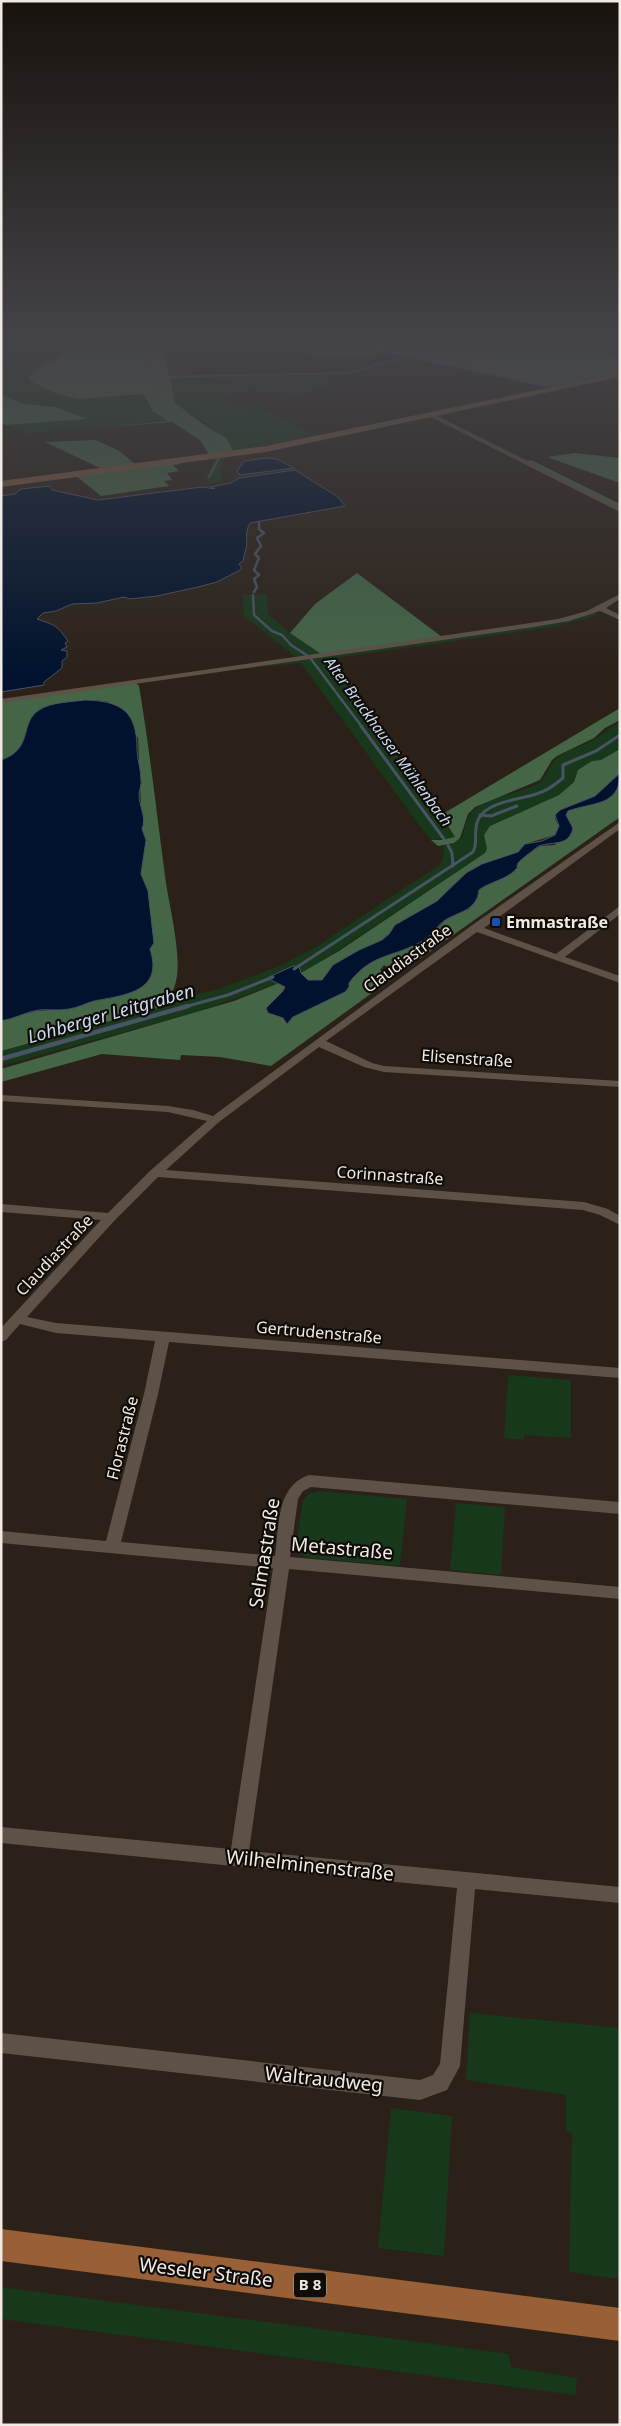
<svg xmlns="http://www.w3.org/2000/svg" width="621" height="2426" font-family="'Noto Sans',sans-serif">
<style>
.green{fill:#18381c}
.forest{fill:#446647}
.water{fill:#00122d;stroke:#485364}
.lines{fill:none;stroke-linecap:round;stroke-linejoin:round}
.stream-far3{stroke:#485364;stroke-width:2}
.stream-far2{stroke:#485364;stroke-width:2.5}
.stream-far1{stroke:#485364;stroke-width:3}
.stream{stroke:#485364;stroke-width:4.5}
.street{fill:#5e5248;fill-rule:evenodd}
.secondary{fill:#7b5940;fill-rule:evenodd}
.primary{fill:#996037;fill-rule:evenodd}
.transit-dot{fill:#1a4fb4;stroke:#100c08;stroke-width:2}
.labels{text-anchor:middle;stroke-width:4.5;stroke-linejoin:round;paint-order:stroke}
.far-water-label{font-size:15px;font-style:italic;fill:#cadcf3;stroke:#100c08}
.shield{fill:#100c08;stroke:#aea7a2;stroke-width:1}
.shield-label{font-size:15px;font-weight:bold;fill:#f1eae4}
.poi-label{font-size:16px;font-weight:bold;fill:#f1eae4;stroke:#100c08;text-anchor:start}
.street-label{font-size:16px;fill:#f1eae4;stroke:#100c08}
.water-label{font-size:18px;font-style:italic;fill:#cadcf3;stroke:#100c08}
.near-street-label{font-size:19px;fill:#f1eae4;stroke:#100c08}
</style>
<rect width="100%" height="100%" fill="#2b2118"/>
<!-- green -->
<g class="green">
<path d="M1,340H127L146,401L159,416L172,422L25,433L1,423Z"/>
<path d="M389,355L407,358L351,373L306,375L329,385L286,399L282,398L290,395L270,390L264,392L250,389L220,397L245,406L253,404L319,436L233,451C226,443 220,434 212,428C185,406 176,417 168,377L347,372L399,358Z"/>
<path d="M430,417L277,449L224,457C223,464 216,470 223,480L209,484L206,479L215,458Z"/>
<path d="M267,594L268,614L290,633L321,654L296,657L244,616L243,595Z"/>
<path d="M594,613L601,614L558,626L328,659L441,815L455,837L431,840L419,825L301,663L237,669L546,625Z"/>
<path d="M620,722V749L601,760L592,761L576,774L574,781L559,795L490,826L484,836L487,849L485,853L316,965L301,973L299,967L273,979L279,983L200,1011L1,1066V1051L161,1007L170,1001L219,989L280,966L317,946L441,864L444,855L443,846C474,841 457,825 475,809C493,794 519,795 539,783C548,777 547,768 554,761C564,750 582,747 595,739C604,734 610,727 620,722Z"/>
<path d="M508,1375L571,1380V1438L524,1435V1440L504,1438Z"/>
<path d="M319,1491L407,1499L400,1566L310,1558L300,1554L296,1546L303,1500L310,1493Z"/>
<path d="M456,1503L505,1507L501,1575L450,1570Z"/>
<path d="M470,2013L620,2028V2279L569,2272L572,2132L566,2131V2095L466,2080Z"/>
<path d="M391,2108L452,2116L444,2256L378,2248Z"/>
<path d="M1,2287L509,2354L511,2367L577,2378L575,2395L1,2319Z"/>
</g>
<!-- forest -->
<g class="forest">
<path d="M127,340H161L175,402C180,408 220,437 226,437L233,451L209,455L201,441L172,422L106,427L168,421L153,411L143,394L78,399L58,394L28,380L30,375L65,351L129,350Z"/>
<path d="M342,340H564L620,357V372L552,387L392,353L346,356L304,355Z"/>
<path d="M1,394L24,404L56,407L87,419L5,425L1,423Z"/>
<path d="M95,440L118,450L135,464L100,468L45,442Z"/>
<path d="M575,453L620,458V483L547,457Z"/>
<path d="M531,460L620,504V508L526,461Z"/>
<path d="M179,462L181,464L173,465L179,471L167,473L172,480L164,481L169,486L101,496L75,475Z"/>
<path d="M357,573L442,637L321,654L290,633L315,604Z"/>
<path d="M136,683L139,686C150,751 157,817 166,883C170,909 182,957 176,981C174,992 168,999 158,1005L161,1007L1,1051V1021L36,1011L69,1009L93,1001L113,998L150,949L148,891L141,874L146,840L142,829L138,738L109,702C80,697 57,706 31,717C26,738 23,753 1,760V702Z"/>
<path d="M620,708V720L605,728L594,738L557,756L552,760L540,780L475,807L468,814L460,838L454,843L438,846L431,840H441L455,837L441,815Z"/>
<path d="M620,749V773L595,796L560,810L555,819L559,826L555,835L525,844L518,852L482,864L466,873L437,901L395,925L389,934L382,940L359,950L333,965L322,980H308L301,973L339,951L485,853L487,849L484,835L490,826L559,795L574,782L578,770L592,761L601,760Z"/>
<path d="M620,784V817L398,974L387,970V967L384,965L380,970L394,977L271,1066L220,1057L181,1055L180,1060L102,1054L1,1082V1069L234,1001L279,983L285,987L268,1013L283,1018L287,1024L293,1017L345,992L352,978L369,962L402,950L429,937L446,919L469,909L478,897V890L509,875L515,871L520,860L540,846L555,845L568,811C588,804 609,805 620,784Z"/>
</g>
<!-- water -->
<g class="water">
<path d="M265,458L277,459L294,468L240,475L237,471L244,461Z"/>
<path d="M295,470L338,497L345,506L250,523C246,529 246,539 247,544L243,561L239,564L242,569L217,582L198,587L157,596L130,599L124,597L97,603L72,604L56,611L43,613L37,619C54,625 56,624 68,641L65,643L67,647L61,650L67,651V657L62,661V668L44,682V685L1,692V496L15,494L21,489L49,486L52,490L98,500L202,487L215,489L211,487L231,483L239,478Z"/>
<path d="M85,700C121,701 137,711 137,749C137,759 141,769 141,780C142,785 139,790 139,795C139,806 147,818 142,829L146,840L141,874L148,891L154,943L150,949C164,992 125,995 94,1001C86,1003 78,1008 69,1009C59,1011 48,1009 38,1010C26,1012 14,1019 1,1021V760C34,749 19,723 39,710C51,702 71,702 85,700Z"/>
<path d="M620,773C620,807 592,802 568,811L566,815L573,828C569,847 553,841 539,846C537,847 519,861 518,863C515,869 520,865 515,870C506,880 489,882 479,890C477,909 462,911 447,919C438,924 433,934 424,940C395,958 372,952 349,983V987L345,992L293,1017L287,1024L283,1018L268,1013L266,1008L283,991L285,987L269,979V977L293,966L299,967L301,973L308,980H322L333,965L359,950L382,940L389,934L395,925L437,901L466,873L482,864L518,852L525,844L542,841L555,835L559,826L555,815L560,810L595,796Z"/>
</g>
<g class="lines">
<!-- stream-far3 -->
<g class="stream-far3">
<path d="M141,340L146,342V351L151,358L147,361L158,377L154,384L160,388L157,392L167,410L205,435L219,449V453"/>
<path d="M379,340L377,348L384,353"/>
<path d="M325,346L341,340"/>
<path d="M392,353L546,386H557"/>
<path d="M158,377L349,373L397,359"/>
<path d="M577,382L620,373"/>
<path d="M209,477L219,458"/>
</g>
<!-- stream-far2 -->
<g class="stream-far2">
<path d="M254,592L257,587L254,579L259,575L254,570L259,558L255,554L261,546L257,538L264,533L259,529V522"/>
<path d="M253,595L254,615L272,631L282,635L291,645L308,656"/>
<path d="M311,659L362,727"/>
</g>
<!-- stream-far1 -->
<g class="stream-far1">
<path d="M361,726L444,839"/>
<path d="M480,815L491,816L517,806"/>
<path d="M448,845L452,853L453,866"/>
<path d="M294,969L473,852C479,842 472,830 479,818C489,801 519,800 536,794C547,791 555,785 563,778V765L596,751L620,735"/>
<path d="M184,1007L228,995L273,977"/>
</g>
<!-- stream -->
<path class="stream" d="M1,1059L188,1006"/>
<!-- street -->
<g class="street">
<path d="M429,414H433L620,507V512L429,416Z"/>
<path d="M620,594V599L606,608L620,615V620L600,611L569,621L534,627L1,703V699L558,619L587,611Z"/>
<path d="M620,822V829L484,928L556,954L620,906V914L565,957L620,976V983L477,932L326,1041L372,1063L384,1066L620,1081V1087L384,1072L364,1067L319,1047L219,1122L166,1170L584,1202L608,1209L620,1216V1225L600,1215L583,1210L158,1177L115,1220L27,1317L56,1323L620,1368V1378L169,1342L158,1394L121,1542L275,1556C279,1527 276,1486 309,1475L620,1502V1514L311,1487L303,1491L298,1499L290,1557L620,1587V1599L289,1569L249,1851L620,1887V1903L475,1889L460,2066L447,2090L420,2100L1,2053V2033L420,2080L433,2075L440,2064L457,1888L1,1843V1827L231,1849L273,1568L1,1543V1531L106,1541L144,1394L155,1341L56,1333L20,1324L6,1340L1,1342V1328L101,1220L1,1212V1204L108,1213L151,1170L207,1121L168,1112L1,1101V1095L168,1106L193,1110L213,1116L471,926Z"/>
</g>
<!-- secondary -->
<path class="secondary" d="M620,373V377L266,452L1,487V481L266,446Z"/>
<!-- primary -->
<path class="primary" d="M1,2229L620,2308V2341L1,2261Z"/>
</g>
<!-- sky -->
<linearGradient id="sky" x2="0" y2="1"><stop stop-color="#18120d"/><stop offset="0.5" stop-color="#444348"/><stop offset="1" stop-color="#444348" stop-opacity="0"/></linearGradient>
<rect width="621" height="679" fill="url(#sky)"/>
<!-- markers -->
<rect class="transit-dot" x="491" y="917" width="10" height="10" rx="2.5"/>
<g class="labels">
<!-- far-water labels -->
<g class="far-water-label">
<text transform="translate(388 742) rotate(54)" y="5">Alter Bruckhauser Mühlenbach</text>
</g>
<!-- shield labels -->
<rect class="shield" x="294" y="2272.5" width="32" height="25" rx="4"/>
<g class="shield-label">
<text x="310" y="2290">B 8</text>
</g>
<!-- poi labels -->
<g class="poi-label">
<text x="506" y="928">Emmastraße</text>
</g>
<!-- street labels -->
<g class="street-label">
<text transform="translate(407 958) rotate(-36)" y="6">Claudiastraße</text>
<text transform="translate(467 1058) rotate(4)" y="6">Elisenstraße</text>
<text transform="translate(390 1175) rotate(4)" y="6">Corinnastraße</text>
<text transform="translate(54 1255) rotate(-47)" y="6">Claudiastraße</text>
<text transform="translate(319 1332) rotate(5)" y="6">Gertrudenstraße</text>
<text transform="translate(122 1438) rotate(-76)" y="6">Florastraße</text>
</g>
<!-- water labels -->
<g class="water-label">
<text transform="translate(111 1014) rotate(-16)" y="6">Lohberger Leitgraben</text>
</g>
<!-- near-street labels -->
<g class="near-street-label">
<text transform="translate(342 1548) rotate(5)" y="7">Metastraße</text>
<text transform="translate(264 1553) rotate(-81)" y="7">Selmastraße</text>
<text transform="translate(310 1865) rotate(6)" y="7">Wilhelminenstraße</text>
<text transform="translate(324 2079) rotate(6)" y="7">Waltraudweg</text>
<text transform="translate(206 2272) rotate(7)" y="7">Weseler Straße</text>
</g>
</g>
<!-- border -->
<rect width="621" height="2426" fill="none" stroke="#f1eae4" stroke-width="5"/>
</svg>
